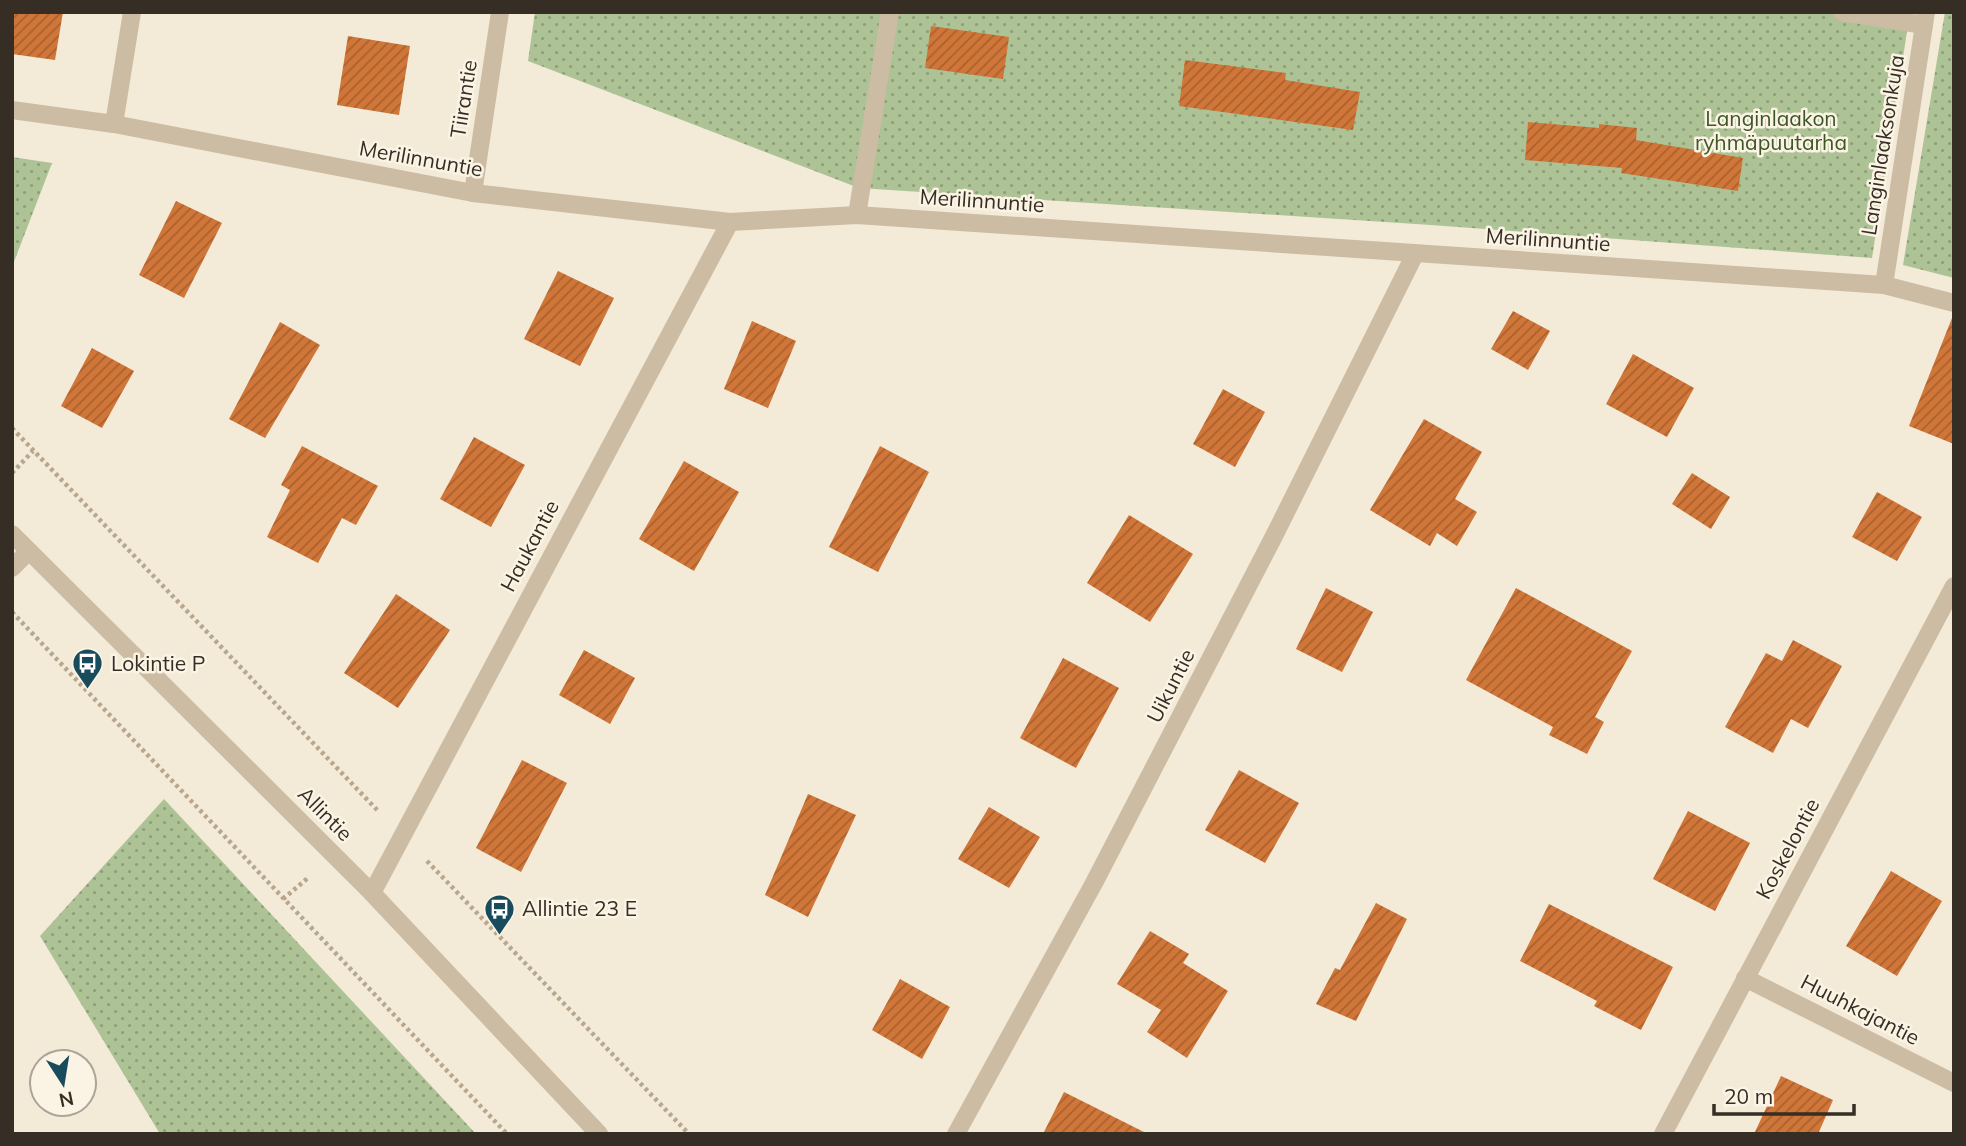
<svg xmlns="http://www.w3.org/2000/svg" width="1966" height="1146" font-family="Mulish,sans-serif">
<style>
.grass{fill:url(#grass-dots)}
.building{fill:url(#building-hatch)}
.lines{fill:none;stroke-linecap:round;stroke-linejoin:round}
.path{stroke:#b8a68d;stroke-width:4.5;stroke-dasharray:3.5 3.5;stroke-linecap:butt}
.service{stroke:#ccbca3;stroke-width:18}
.minor{stroke:#ccbca3;stroke-width:18}
.tertiary{stroke:#ccbca3;stroke-width:18}
.labels{text-anchor:middle;stroke-width:5;stroke-linejoin:round;paint-order:stroke}
.street-label{font-size:21px;fill:#362d25;stroke:#fbf4e4}
.park-label{font-size:21px;fill:#3d5627;stroke:#fbf4e4}
.poi-label{font-size:21px;fill:#362d25;stroke:#fbf4e4;text-anchor:start}
</style>
<defs>
<pattern id="grass-dots" width="8" height="8" patternUnits="userSpaceOnUse" patternTransform="scale(1.75)"><rect width="8" height="8" fill="#adc396"/><path d="M2 2h.1M6 6h.1" fill="none" stroke="#8e9f7a" stroke-width="1.8" stroke-linecap="round"/></pattern>
<pattern id="building-hatch" width="6" height="6" patternUnits="userSpaceOnUse" patternTransform="scale(1.75)"><rect width="6" height="6" fill="#d07638"/><path d="M-1 1l2-2M0 6l6-6M5 7l2-2" fill="none" stroke="#aa612f"/></pattern>
</defs>
<rect width="100%" height="100%" fill="#f3ead7"/>
<!-- grass -->
<g class="grass">
<path d="M535,12H1910L1872,258L1431,225L859,188L528,61Z"/>
<path d="M1945,12H1954V278L1903,265Z"/>
<path d="M12,157L52,163L12,267Z"/>
<path d="M164,799L476,1134H160L40,936Z"/>
</g>
<!-- building -->
<g class="building">
<path d="M12,12H63L55,60L12,54Z"/>
<path d="M931,26L1009,37L1003,79L925,68Z"/>
<path d="M348,36L410,46L399,115L337,105Z"/>
<path d="M1185,60L1286,73L1285,80L1360,92L1353,130L1179,106Z"/>
<path d="M1528,122L1599,128V124L1637,128L1636,140L1743,158L1738,191L1621,173L1622,168L1525,160Z"/>
<path d="M176,201L222,223L184,298L139,275Z"/>
<path d="M558,271L614,298L580,366L524,339Z"/>
<path d="M1513,311L1550,331L1528,370L1491,349Z"/>
<path d="M1952,318H1954V444L1909,426Z"/>
<path d="M752,321L796,341L768,408L724,389Z"/>
<path d="M280,322L320,345L265,438L229,419Z"/>
<path d="M92,348L134,371L102,428L61,406Z"/>
<path d="M1633,354L1694,388L1667,437L1606,404Z"/>
<path d="M1223,389L1265,412L1235,467L1193,444Z"/>
<path d="M1424,419L1482,452L1455,499L1477,512L1457,546L1437,533L1430,546L1370,510Z"/>
<path d="M474,437L525,465L491,527L440,499Z"/>
<path d="M302,446L378,486L356,525L342,518L318,563L267,537L290,490L281,485Z"/>
<path d="M880,446L929,472L878,572L829,547Z"/>
<path d="M684,461L739,492L694,571L639,539Z"/>
<path d="M1692,473L1730,497L1711,529L1672,504Z"/>
<path d="M1877,492L1922,517L1897,561L1852,537Z"/>
<path d="M1129,515L1193,554L1150,622L1087,583Z"/>
<path d="M1326,588L1373,612L1342,672L1296,649Z"/>
<path d="M1516,588L1632,651L1595,717L1604,722L1587,754L1549,735L1553,727L1466,680Z"/>
<path d="M396,594L450,630L398,708L344,673Z"/>
<path d="M1793,640L1842,666L1808,728L1791,719L1773,753L1725,727L1766,653L1782,661Z"/>
<path d="M584,650L635,678L610,724L559,695Z"/>
<path d="M1063,658L1119,688L1076,768L1020,738Z"/>
<path d="M522,760L567,783L521,872L476,848Z"/>
<path d="M1239,770L1299,803L1265,863L1205,830Z"/>
<path d="M808,794L856,815L808,917L765,895Z"/>
<path d="M989,807L1040,837L1009,888L958,859Z"/>
<path d="M1688,811L1750,843L1715,911L1653,879Z"/>
<path d="M1891,871L1942,901L1897,976L1846,946Z"/>
<path d="M1376,903L1407,919L1356,1021L1316,1004L1335,968L1340,970Z"/>
<path d="M1549,904L1673,967L1641,1030L1594,1006L1597,1001L1520,961Z"/>
<path d="M1150,931L1189,954L1183,963L1228,991L1187,1058L1147,1032L1161,1010L1117,984Z"/>
<path d="M900,979L950,1007L922,1059L872,1030Z"/>
<path d="M1781,1076L1833,1100L1818,1134H1754Z"/>
<path d="M1064,1092L1148,1134H1043Z"/>
</g>
<g class="lines">
<!-- path -->
<g class="path">
<path d="M12,428L379,812"/>
<path d="M12,473L33,451"/>
<path d="M12,612L507,1134"/>
<path d="M427,861L689,1134"/>
<path d="M283,899L309,877"/>
</g>
<!-- service -->
<g class="service">
<path d="M1842,12L1924,25"/>
<path d="M857,215L890,12"/>
</g>
<!-- minor -->
<g class="minor">
<path d="M12,110L114,124L473,193L730,222L857,215L1884,285L1954,303"/>
<path d="M114,124L132,12"/>
<path d="M473,193L500,12"/>
<path d="M1884,285L1926,12"/>
<path d="M12,568L28,552"/>
<path d="M372,893L730,222"/>
<path d="M1745,978L1954,1083"/>
<path d="M956,1134L1094,883L1273,538L1415,254"/>
<path d="M1663,1134L1954,586"/>
</g>
<!-- tertiary -->
<path class="tertiary" d="M12,534L372,893L599,1134"/>
</g>
<!-- icons -->
<defs>
<symbol id="bus-pin" viewBox="-11 -11 22 30"><path d="M0 17L-7.5 6A9.5 9.5 0 1 1 7.5 6Z" fill="#184b5b" stroke="#fbf4e4"/><path d="M-5-6H5V4H4V6H2V4H-2V6H-4V4H-5ZM-3.5-4V0h7V-4ZM-3.5 1.2v1.5H-2V1.2ZM2 1.2v1.5H3.5V1.2Z" fill="#fff"/></symbol>
</defs>
<g fill-rule="evenodd">
<use href="#bus-pin" x="70" y="646" width="35" height="47"/>
<use href="#bus-pin" x="482" y="892" width="35" height="47"/>
</g>
<g class="labels">
<!-- street labels -->
<g class="street-label">
<text transform="translate(464 99) rotate(-81)" y="7">Tiirantie</text>
<text transform="translate(1883 145) rotate(-81)" y="7">Langinlaaksonkuja</text>
<text transform="translate(421 159) rotate(10)" y="7">Merilinnuntie</text>
<text transform="translate(982 201) rotate(4)" y="7">Merilinnuntie</text>
<text transform="translate(1548 240) rotate(4)" y="7">Merilinnuntie</text>
<text transform="translate(530 546) rotate(-62)" y="7">Haukantie</text>
<text transform="translate(1171 686) rotate(-63)" y="7">Uikuntie</text>
<text transform="translate(325 814) rotate(45)" y="7">Allintie</text>
<text transform="translate(1788 849) rotate(-62)" y="7">Koskelontie</text>
<text transform="translate(1860 1010) rotate(27)" y="7">Huuhkajantie</text>
</g>
<!-- park labels -->
<g class="park-label">
<text x="1771" y="126">Langinlaakon<tspan x="1771" dy="24">ryhmäpuutarha</tspan></text>
</g>
<!-- poi labels -->
<g class="poi-label">
<text x="111" y="671">Lokintie P</text>
<text x="522" y="916">Allintie 23 E</text>
</g>
</g>
<!-- border -->
<rect width="1966" height="1146" fill="none" stroke="#362d25" stroke-width="28"/>
<!-- north arrow -->
<g transform="translate(63 1083) rotate(168)"><circle r="33" fill="#fbf4e4" stroke="#aca498" stroke-width="2"/>
<path d="M0-5L12 26L0 18L-12 26Z" fill="#184b5b"/>
<text y="-10" font-size="19" font-weight="bold" text-anchor="middle" fill="#362d25">N</text>
</g>
<!-- scale -->
<path d="M1714 1104v10h140v-10" fill="none" stroke="#362d25" stroke-width="3.5"/>
<text x="1724" y="1104" font-size="21" fill="#362d25" stroke="#fbf4e4" stroke-width="5" paint-order="stroke">20 m</text>
</svg>
